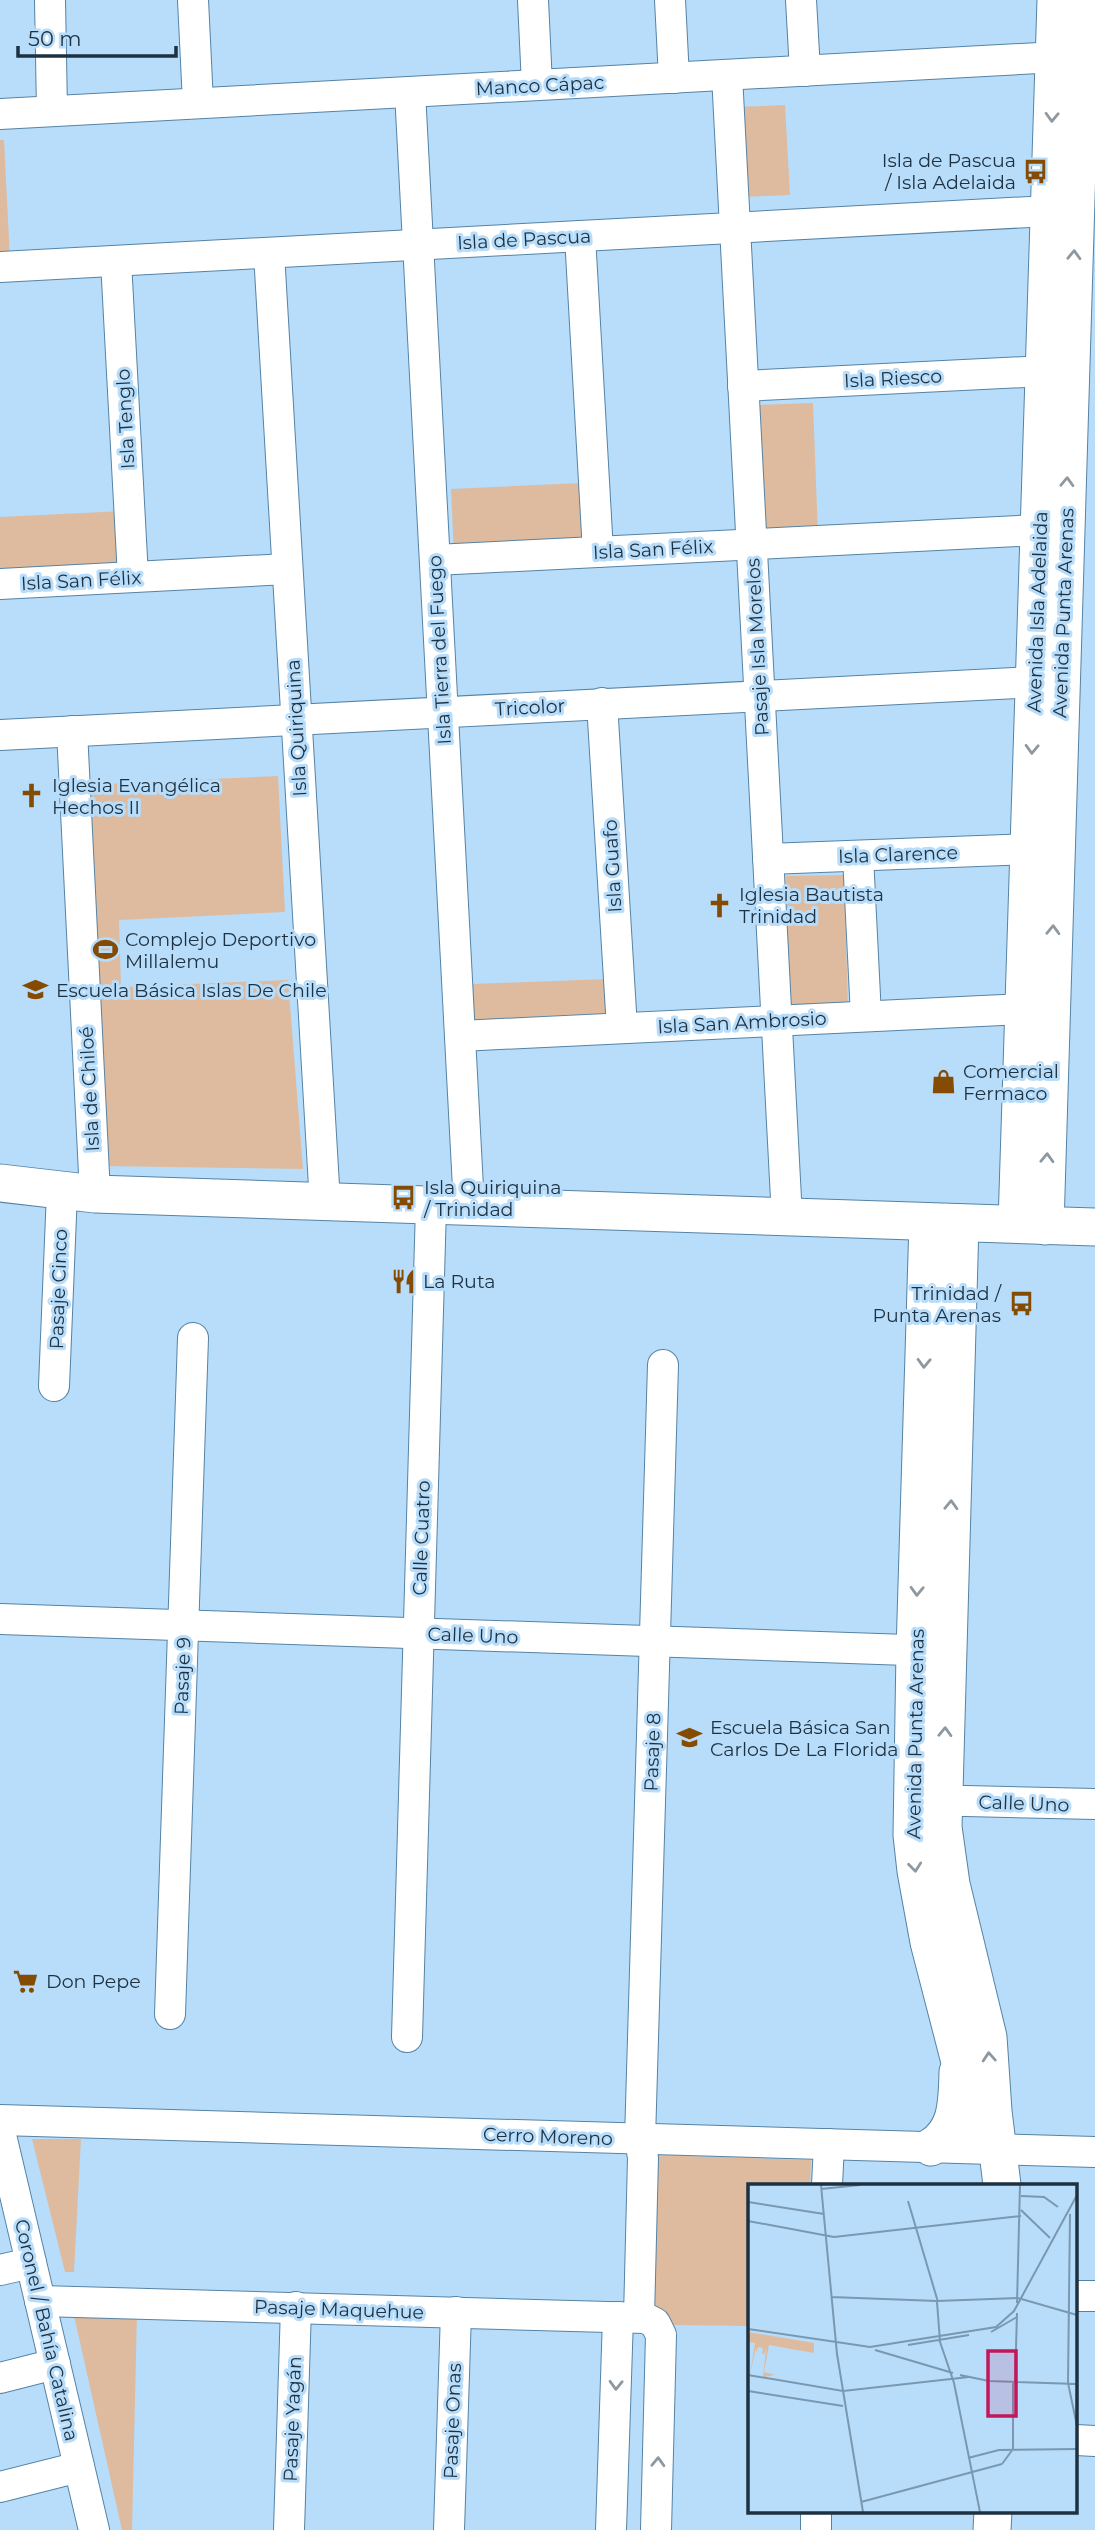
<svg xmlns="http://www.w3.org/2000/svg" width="1095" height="2530" font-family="Montserrat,sans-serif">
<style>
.green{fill:#debb9e}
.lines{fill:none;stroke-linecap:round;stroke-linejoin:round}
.minor-casing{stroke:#5583a5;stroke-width:32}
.major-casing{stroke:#5583a5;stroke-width:39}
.minor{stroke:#fff;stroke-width:30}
.major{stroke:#fff;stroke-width:37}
.oneway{stroke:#8e98a0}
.labels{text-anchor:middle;stroke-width:6;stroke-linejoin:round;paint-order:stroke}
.street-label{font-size:19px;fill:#1e3140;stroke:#b7ddfb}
.poi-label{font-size:19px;fill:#1e3140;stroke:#b7ddfb;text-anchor:start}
.inset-road{fill:none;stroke:#7a98b0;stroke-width:2}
.view{fill:#c2185b;fill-opacity:0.15;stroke:#c2185b;stroke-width:3.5}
.inset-edge{fill:none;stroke:#1e3140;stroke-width:3.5}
</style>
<rect width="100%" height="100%" fill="#b7ddfb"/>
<!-- green -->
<g class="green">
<path d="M785,105L790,195L742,197L737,107Z"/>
<path d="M0,140H4L10,260H0Z"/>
<path d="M813,403L818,536L759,537L755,405Z"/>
<path d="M581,483L584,549L454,555L451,489Z"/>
<path d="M123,511L121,570L0,577V517Z"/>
<path d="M278,776L285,912L119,920L121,987L288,980L303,1169L100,1166L82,785Z"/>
<path d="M844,875L848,1007L790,1009L786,876Z"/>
<path d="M608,979L610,1022L474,1026L472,984Z"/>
<path d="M32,2139H81L74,2272H65Z"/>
<path d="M657,2155L811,2160L810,2185H750V2326L671,2325L651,2310Z"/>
<path d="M73,2311L137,2312L132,2530H122Z"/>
</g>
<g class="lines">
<defs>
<g id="minor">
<path d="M50,0L52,111"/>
<path d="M193,0L198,103"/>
<path d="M533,0L537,85"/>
<path d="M670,0L674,78"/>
<path d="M801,0L805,71"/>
<path d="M727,75L787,1218"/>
<path d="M410,92L469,1207"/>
<path d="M0,114L1076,56"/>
<path d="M580,236L598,552"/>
<path d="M269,253L325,1203"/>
<path d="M116,261L133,577"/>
<path d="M0,267L1048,211"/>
<path d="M743,386L1044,371"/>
<path d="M435,560L1039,530"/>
<path d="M0,584L287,569"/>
<path d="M602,703L622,1028"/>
<path d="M72,731L95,1194"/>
<path d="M0,735L1055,681"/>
<path d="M858,856L866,1016"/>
<path d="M768,859L1029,849"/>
<path d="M460,1036L1024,1009"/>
<path d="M54,1386L62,1192"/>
<path d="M0,1619L937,1651"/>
<path d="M924,1800L1095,1804"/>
<path d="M170,2014L193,1338"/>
<path d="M407,2037L431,1207"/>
<path d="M0,2120L1095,2152"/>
<path d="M0,2131L94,2530"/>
<path d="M827,2185L829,2144"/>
<path d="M0,2270L31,2263"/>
<path d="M1076,2296H1095"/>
<path d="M40,2301L645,2318L655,2323L661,2335L656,2530"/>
<path d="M639,2317L643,2158L640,2139L663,1365"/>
<path d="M0,2378L55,2364"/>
<path d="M1076,2440L1095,2441"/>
<path d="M0,2487L79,2467"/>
<path d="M289,2530L296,2307"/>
<path d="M449,2530L456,2312"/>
<path d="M611,2530L618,2317"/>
<path d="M816,2530V2511"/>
</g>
<g id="major">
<path d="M0,1183L95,1194L1095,1227"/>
<path d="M928,1222L915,1651L912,1835L916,1871L929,1942L966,2085L984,2127"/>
<path d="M960,1223L943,1827L951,1884L988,2037L993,2111L1002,2185"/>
<path d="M1017,1224L1056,0"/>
<path d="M1045,1226L1082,0"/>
<path d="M931,2147C958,2131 957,2101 958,2072"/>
<path d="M992,2530L993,2511"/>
</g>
</defs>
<!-- minor casing -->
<use href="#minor" class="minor-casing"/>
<!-- major casing -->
<use href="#major" class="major-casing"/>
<!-- minor -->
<use href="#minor" class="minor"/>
<!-- major -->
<use href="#major" class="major"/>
</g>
<!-- one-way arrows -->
<defs><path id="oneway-chevron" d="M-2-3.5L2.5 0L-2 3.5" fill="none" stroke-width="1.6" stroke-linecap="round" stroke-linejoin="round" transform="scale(1.75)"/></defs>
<g class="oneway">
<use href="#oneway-chevron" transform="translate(1052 117) rotate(92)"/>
<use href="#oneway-chevron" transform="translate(1074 255) rotate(-88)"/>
<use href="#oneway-chevron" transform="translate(1067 482) rotate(-88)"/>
<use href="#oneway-chevron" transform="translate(1032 749) rotate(92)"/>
<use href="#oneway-chevron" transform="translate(1053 930) rotate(-88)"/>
<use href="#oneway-chevron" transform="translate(1047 1158) rotate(-88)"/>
<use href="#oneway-chevron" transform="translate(924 1363) rotate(92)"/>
<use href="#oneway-chevron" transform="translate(951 1505) rotate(-88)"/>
<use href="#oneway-chevron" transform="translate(917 1591) rotate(92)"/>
<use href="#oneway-chevron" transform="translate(945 1732) rotate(-88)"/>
<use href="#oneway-chevron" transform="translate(915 1867) rotate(84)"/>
<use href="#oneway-chevron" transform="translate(989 2057) rotate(-94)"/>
<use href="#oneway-chevron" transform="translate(616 2385) rotate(92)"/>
<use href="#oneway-chevron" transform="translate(658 2462) rotate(-88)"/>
</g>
<!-- icons -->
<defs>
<symbol id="bus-bare" viewBox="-9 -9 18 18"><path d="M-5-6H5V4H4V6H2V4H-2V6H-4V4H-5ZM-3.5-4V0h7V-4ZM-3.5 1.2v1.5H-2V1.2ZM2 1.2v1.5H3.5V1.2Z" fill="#864b03" stroke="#b7ddfb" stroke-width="2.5" paint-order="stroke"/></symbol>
<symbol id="church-bare" viewBox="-9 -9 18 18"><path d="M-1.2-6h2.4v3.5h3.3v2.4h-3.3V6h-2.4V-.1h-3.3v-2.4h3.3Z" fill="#864b03" stroke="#b7ddfb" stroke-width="2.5" paint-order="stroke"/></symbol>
<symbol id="stadium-bare" viewBox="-9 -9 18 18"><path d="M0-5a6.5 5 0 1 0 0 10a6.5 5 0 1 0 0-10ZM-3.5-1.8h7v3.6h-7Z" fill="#864b03" stroke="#b7ddfb" stroke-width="2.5" paint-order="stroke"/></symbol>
<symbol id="school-bare" viewBox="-9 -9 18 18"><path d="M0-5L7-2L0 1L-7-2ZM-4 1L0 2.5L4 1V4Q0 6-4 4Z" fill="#864b03" stroke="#b7ddfb" stroke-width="2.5" paint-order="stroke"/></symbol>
<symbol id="shop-bare" viewBox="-9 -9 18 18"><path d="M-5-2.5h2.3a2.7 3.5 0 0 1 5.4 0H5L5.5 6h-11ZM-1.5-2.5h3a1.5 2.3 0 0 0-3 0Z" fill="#864b03" stroke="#b7ddfb" stroke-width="2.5" paint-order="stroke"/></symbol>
<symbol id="restaurant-bare" viewBox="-9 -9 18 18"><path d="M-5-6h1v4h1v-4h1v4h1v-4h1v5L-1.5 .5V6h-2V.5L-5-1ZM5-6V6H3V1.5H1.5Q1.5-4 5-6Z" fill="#864b03" stroke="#b7ddfb" stroke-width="2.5" paint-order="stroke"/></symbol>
<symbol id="supermarket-bare" viewBox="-9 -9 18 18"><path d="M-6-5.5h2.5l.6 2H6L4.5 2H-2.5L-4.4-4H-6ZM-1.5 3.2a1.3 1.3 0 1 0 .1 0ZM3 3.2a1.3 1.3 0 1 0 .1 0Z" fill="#864b03" stroke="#b7ddfb" stroke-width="2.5" paint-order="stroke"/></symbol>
</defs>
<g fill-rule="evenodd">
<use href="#bus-bare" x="1018" y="154" width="35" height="35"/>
<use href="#church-bare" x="14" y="778" width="35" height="35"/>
<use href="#church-bare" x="702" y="888" width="35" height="35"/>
<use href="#stadium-bare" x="88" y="932" width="35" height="35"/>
<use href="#school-bare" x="18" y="972" width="35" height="35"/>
<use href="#shop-bare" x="926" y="1064" width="35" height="35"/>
<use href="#bus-bare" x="386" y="1180" width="35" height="35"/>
<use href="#restaurant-bare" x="386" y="1264" width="35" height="35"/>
<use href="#bus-bare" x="1004" y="1286" width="35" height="35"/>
<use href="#school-bare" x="672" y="1720" width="35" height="35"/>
<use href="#supermarket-bare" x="8" y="1964" width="35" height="35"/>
</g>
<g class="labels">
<!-- street labels -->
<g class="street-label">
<text transform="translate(540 85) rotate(-3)" y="7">Manco Cápac</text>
<text transform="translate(524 239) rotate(-3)" y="7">Isla de Pascua</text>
<text transform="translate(893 378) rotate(-3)" y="7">Isla Riesco</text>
<text transform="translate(125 419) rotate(-93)" y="7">Isla Tenglo</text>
<text transform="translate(653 549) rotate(-3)" y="7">Isla San Félix</text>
<text transform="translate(81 580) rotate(-3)" y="7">Isla San Félix</text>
<text transform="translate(1037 612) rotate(-88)" y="7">Avenida Isla Adelaida</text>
<text transform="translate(1063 613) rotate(-88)" y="7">Avenida Punta Arenas</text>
<text transform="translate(757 647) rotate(-93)" y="7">Pasaje Isla Morelos</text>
<text transform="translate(439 650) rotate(-93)" y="7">Isla Tierra del Fuego</text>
<text transform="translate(530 707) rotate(-3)" y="7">Tricolor</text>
<text transform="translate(296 728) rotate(-93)" y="7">Isla Quiriquina</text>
<text transform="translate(898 854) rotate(-2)" y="7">Isla Clarence</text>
<text transform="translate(612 866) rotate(-93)" y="7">Isla Guafo</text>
<text transform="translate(742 1022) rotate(-3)" y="7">Isla San Ambrosio</text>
<text transform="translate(89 1089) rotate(-93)" y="7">Isla de Chiloé</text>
<text transform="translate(58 1289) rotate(-88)" y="7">Pasaje Cinco</text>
<text transform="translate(421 1538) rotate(-88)" y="7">Calle Cuatro</text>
<text transform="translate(473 1635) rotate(2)" y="7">Calle Uno</text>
<text transform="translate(182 1676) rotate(-88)" y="7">Pasaje 9</text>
<text transform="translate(915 1734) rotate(-89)" y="7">Avenida Punta Arenas</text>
<text transform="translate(652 1752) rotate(-88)" y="7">Pasaje 8</text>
<text transform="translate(1024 1803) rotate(2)" y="7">Calle Uno</text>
<text transform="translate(548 2136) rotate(2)" y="7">Cerro Moreno</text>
<text transform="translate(339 2309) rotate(2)" y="7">Pasaje Maquehue</text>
<text transform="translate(47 2330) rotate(77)" y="7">Coronel / Bahía Catalina</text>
<text transform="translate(292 2419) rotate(-88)" y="7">Pasaje Yagán</text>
<text transform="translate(452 2421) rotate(-88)" y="7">Pasaje Onas</text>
</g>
<!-- poi labels -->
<g class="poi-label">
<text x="1016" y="167" text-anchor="end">Isla de Pascua<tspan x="1016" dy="22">/ Isla Adelaida</tspan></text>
<text x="52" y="792">Iglesia Evangélica<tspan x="52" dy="22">Hechos II</tspan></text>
<text x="739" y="901">Iglesia Bautista<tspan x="739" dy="22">Trinidad</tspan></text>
<text x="125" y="946">Complejo Deportivo<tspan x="125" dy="22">Millalemu</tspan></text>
<text x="56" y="997">Escuela Básica Islas De Chile</text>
<text x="963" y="1078">Comercial<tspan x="963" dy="22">Fermaco</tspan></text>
<text x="424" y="1194">Isla Quiriquina<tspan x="424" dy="22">/ Trinidad</tspan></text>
<text x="423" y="1288">La Ruta</text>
<text x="1001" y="1300" text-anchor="end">Trinidad /<tspan x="1001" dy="22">Punta Arenas</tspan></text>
<text x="710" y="1734">Escuela Básica San<tspan x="710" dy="22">Carlos De La Florida</tspan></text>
<text x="46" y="1988">Don Pepe</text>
</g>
</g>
<!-- overview -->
<g transform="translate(748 2184)">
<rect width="329" height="329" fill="#b7ddfb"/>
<path d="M0,148L66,159V169L21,161L16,188L27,191L15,193L18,165L16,170H14L15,164L10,163L8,169V163L2,190L7,159L0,158Z" fill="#debb9e"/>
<path class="inset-road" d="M73,1L89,170L115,328M73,5L112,1M273,12L296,13L310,23M160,17L190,118M0,18L76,30M273,26L302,54M322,30L320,199L329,242M0,37L86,53L273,32M83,113L189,117L270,114L329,131M189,118L192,157M269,119L272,1M0,145L122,163L248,143L266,127L329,11M243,148L269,133M191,155L206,199L232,328M160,161L221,151M127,166L205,189M0,191L95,207L221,193M212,191L241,197L329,200M267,198L269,129M0,207L95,222M220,274L251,266L329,265M254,280L265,265V198M113,318L254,280"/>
<path class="view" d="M240,167H268V232H240Z"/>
<rect width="329" height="329" class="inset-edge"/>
</g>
<!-- scale -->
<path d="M18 46v10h158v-10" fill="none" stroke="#1e3140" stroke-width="3.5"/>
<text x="28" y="46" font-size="21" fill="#1e3140" stroke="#b7ddfb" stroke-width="5" paint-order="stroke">50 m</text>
</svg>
